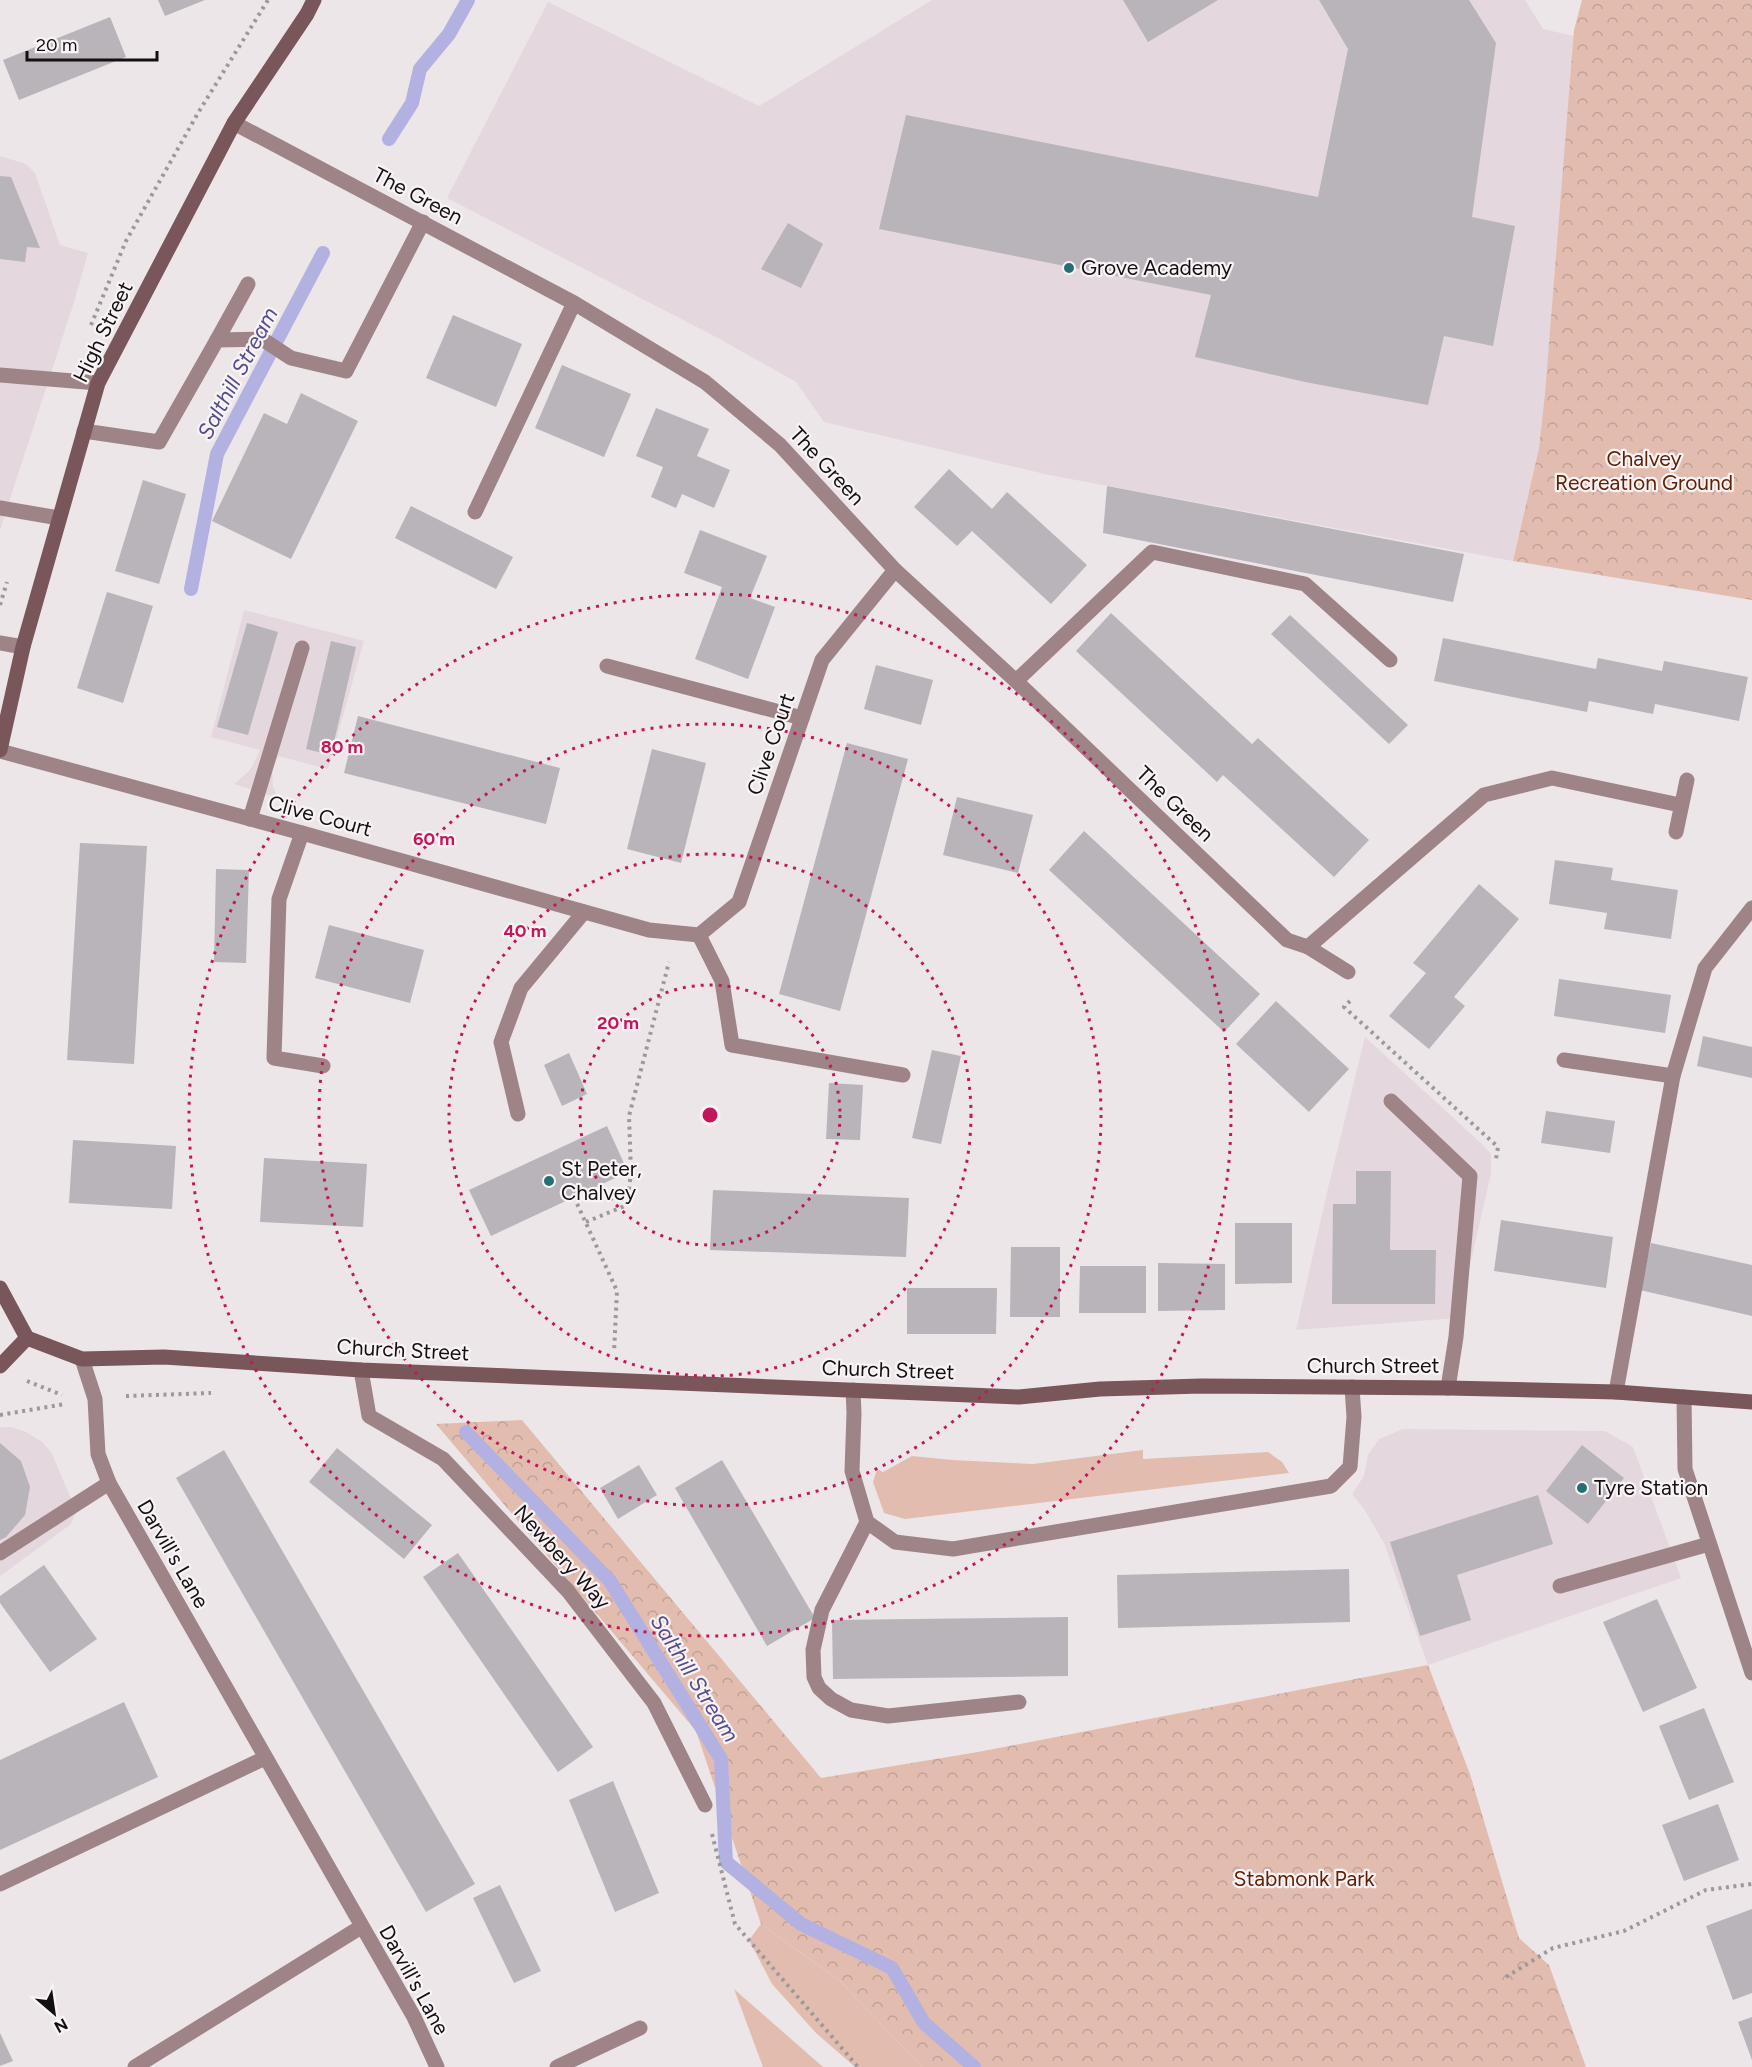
<svg xmlns="http://www.w3.org/2000/svg" width="1752" height="2067" font-family="Figtree,sans-serif">
<style>
.built{fill:#e5d7de}
.green{fill:#e2bdaf}
.forest{fill:url(#forest-crowns)}
.lines{fill:none;stroke-linecap:round;stroke-linejoin:round}
.stream{stroke:#b2b1e2;stroke-width:14}
.building{fill:#b8b4ba}
.path{stroke:#9d989a;stroke-width:4;stroke-dasharray:3 4.5;stroke-linecap:butt}
.lane{stroke:#9e8486;stroke-width:15}
.street{stroke:#9e8486;stroke-width:15}
.secondary{stroke:#795659;stroke-width:15}
.ring{fill:none;stroke:#c2185b;stroke-width:3;stroke-dasharray:3 6}
.poi-dot{fill:#246f73;stroke:#f9f3f6;stroke-width:2}
.labels{text-anchor:middle;stroke-width:4.5;stroke-linejoin:round;paint-order:stroke}
.street-label{font-size:21px;fill:#131012;stroke:#f9f3f6}
.poi-label{font-size:21px;fill:#131012;stroke:#f9f3f6;text-anchor:start}
.park-label{font-size:21px;fill:#612204;stroke:#f9f3f6}
.water-label{font-size:22px;font-style:italic;fill:#534e8c;stroke:#f9f3f6}
.centre{fill:#c2185b;stroke:#f9f3f6;stroke-width:3}
.ring-label{font-size:18px;text-anchor:middle;font-weight:bold;fill:#c2185b;stroke:#f9f3f6;stroke-width:4.5;stroke-linejoin:round;paint-order:stroke}
</style>
<defs>
<pattern id="forest-crowns" width="20" height="18" patternUnits="userSpaceOnUse" patternTransform="scale(1.5)"><rect width="20" height="18" fill="#e2bdaf"/><path d="M2 6a3 3 0 1 1 6 0M12 15a3 3 0 1 1 6 0" fill="none" stroke="#c1a196"/></pattern>
</defs>
<rect width="100%" height="100%" fill="#ece6e9"/>
<!-- built -->
<g class="built">
<path d="M932,0H1525L1543,29L1574,36L1545,393L1539,448L1513,561L1049,475L824,422L796,382L718,338L447,198L548,2L759,106Z"/>
<path d="M0,156L26,164L35,173L60,245L88,253L74,302L0,530Z"/>
<path d="M244,610L364,641L328,769L278,756L272,771L273,787L278,798L234,784L250,770L260,750L211,737Z"/>
<path d="M1365,1037L1484,1146L1491,1154V1173L1458,1318L1296,1330L1329,1184Z"/>
<path d="M0,1427H11L26,1432L42,1442L51,1452L73,1503L76,1513L70,1525L0,1576Z"/>
<path d="M1403,1429L1605,1431L1633,1447L1681,1578L1428,1665L1384,1543L1364,1509L1352,1494L1364,1476L1368,1455L1379,1439Z"/>
</g>
<!-- green -->
<g class="green">
<path d="M1143,1450V1459L1268,1452L1282,1462L1289,1473L905,1519L884,1513L873,1482L877,1469L883,1472L912,1456L952,1460L1033,1464Z"/>
<path d="M761,1924L840,1981L922,2067H855L816,2033L772,1984L749,1940Z"/>
<path d="M734,1989L823,2067H763Z"/>
</g>
<!-- forest -->
<g class="forest">
<path d="M1582,0H1752V600L1513,561L1539,448L1545,393L1574,30Z"/>
<path d="M522,1420L821,1778L978,1752L1428,1665L1470,1774L1519,1938L1549,1965L1586,2067H922L840,1981L761,1924L696,1731L436,1424Z"/>
</g>
<g class="lines">
<!-- stream -->
<g class="stream">
<path d="M389,139L412,103L420,69L449,34L468,0"/>
<path d="M191,589L217,454L323,253"/>
<path d="M466,1432L610,1581L721,1759L726,1862L801,1924L892,1968L924,2023L974,2067"/>
</g>
</g>
<!-- building -->
<g class="building">
<path d="M158,0H205L165,16Z"/>
<path d="M1123,0H1218L1148,42Z"/>
<path d="M1319,0H1469L1496,43L1472,217L1515,226L1493,346L1444,336L1428,405L1305,382L1195,357L1211,295L879,229L906,115L1318,197L1348,49Z"/>
<path d="M110,17L126,57L19,100L3,60Z"/>
<path d="M0,176L11,177L40,248L27,247L25,262L0,259Z"/>
<path d="M788,223L823,244L801,288L761,269Z"/>
<path d="M453,315L522,344L496,407L426,378Z"/>
<path d="M562,365L631,394L604,457L535,428Z"/>
<path d="M301,393L358,421L291,559L212,521L264,413L287,424Z"/>
<path d="M656,408L709,429L697,456L730,470L714,508L682,494L676,508L651,497L663,467L636,456Z"/>
<path d="M949,469L992,509L1007,492L1087,565L1051,604L972,531L957,546L914,507Z"/>
<path d="M143,480L186,494L159,584L115,571Z"/>
<path d="M1107,486L1464,554L1453,602L1103,533Z"/>
<path d="M411,506L513,557L496,589L395,538Z"/>
<path d="M700,530L767,556L750,598L775,607L748,679L695,659L722,587L684,573Z"/>
<path d="M107,592L153,606L123,703L77,688Z"/>
<path d="M1111,613L1252,744L1258,738L1369,840L1334,877L1223,775L1217,782L1076,651Z"/>
<path d="M1290,615L1408,725L1389,744L1271,634Z"/>
<path d="M247,623L278,632L248,735L217,727Z"/>
<path d="M1443,638L1596,669L1598,658L1662,671L1664,661L1748,677L1739,721L1655,704L1653,714L1589,701L1587,712L1434,681Z"/>
<path d="M331,641L356,647L331,755L306,749Z"/>
<path d="M876,665L933,680L921,725L864,709Z"/>
<path d="M358,716L560,768L546,824L344,773Z"/>
<path d="M847,743L908,759L840,1011L779,994Z"/>
<path d="M652,749L706,763L681,863L627,849Z"/>
<path d="M957,797L1033,815L1018,873L943,855Z"/>
<path d="M1084,831L1260,994L1224,1032L1049,870Z"/>
<path d="M80,843L147,846L134,1064L67,1060Z"/>
<path d="M1555,860L1613,868L1611,880L1678,890L1671,939L1604,929L1607,913L1549,904Z"/>
<path d="M216,869L249,870L246,963L214,962Z"/>
<path d="M1479,884L1519,919L1454,997L1465,1006L1429,1049L1389,1016L1426,973L1413,963Z"/>
<path d="M329,925L424,950L410,1003L315,978Z"/>
<path d="M1559,979L1671,995L1665,1033L1554,1016Z"/>
<path d="M1276,1001L1349,1069L1309,1112L1236,1044Z"/>
<path d="M1703,1036L1752,1047V1078L1697,1066Z"/>
<path d="M932,1050L961,1056L941,1144L912,1138Z"/>
<path d="M569,1053L587,1094L562,1106L544,1065Z"/>
<path d="M829,1083L863,1085L860,1140L826,1139Z"/>
<path d="M1546,1111L1615,1121L1610,1153L1541,1143Z"/>
<path d="M607,1126L628,1172L491,1236L469,1190Z"/>
<path d="M73,1140L176,1146L172,1209L69,1203Z"/>
<path d="M264,1158L367,1164L363,1227L260,1222Z"/>
<path d="M1356,1171H1391L1390,1250H1436L1435,1304H1332L1333,1204H1356Z"/>
<path d="M713,1190L909,1198L906,1257L710,1250Z"/>
<path d="M1501,1220L1613,1237L1606,1288L1494,1271Z"/>
<path d="M1235,1223H1292V1283L1235,1284Z"/>
<path d="M1651,1243L1752,1265V1316L1640,1290Z"/>
<path d="M1011,1247H1060V1317H1010Z"/>
<path d="M1158,1263L1225,1264V1310L1158,1311Z"/>
<path d="M1080,1266H1146V1313H1079Z"/>
<path d="M907,1288H997L996,1334H907Z"/>
<path d="M0,1443L21,1461L30,1487L25,1515L6,1537L0,1540Z"/>
<path d="M1582,1445L1624,1478L1588,1524L1546,1491Z"/>
<path d="M337,1448L432,1525L404,1559L309,1482Z"/>
<path d="M224,1450L475,1884L426,1912L176,1478Z"/>
<path d="M722,1460L815,1618L767,1646L675,1488Z"/>
<path d="M639,1465L657,1495L618,1519L600,1488Z"/>
<path d="M1538,1495L1553,1544L1457,1575L1471,1620L1420,1636L1390,1542Z"/>
<path d="M458,1553L593,1747L558,1772L423,1577Z"/>
<path d="M44,1565L97,1639L50,1672L0,1603V1596Z"/>
<path d="M1349,1569L1350,1622L1118,1628L1117,1575Z"/>
<path d="M1657,1599L1697,1688L1643,1712L1603,1622Z"/>
<path d="M1068,1617V1676L833,1679L832,1620Z"/>
<path d="M124,1702L158,1777L0,1850V1760Z"/>
<path d="M1704,1708L1734,1782L1689,1800L1659,1726Z"/>
<path d="M613,1781L659,1893L615,1912L569,1800Z"/>
<path d="M1718,1804L1739,1860L1684,1881L1662,1825Z"/>
<path d="M500,1885L541,1971L514,1983L473,1898Z"/>
<path d="M1752,1909V1993L1733,2000L1706,1926Z"/>
<path d="M1752,2017V2060L1738,2022Z"/>
<path d="M0,2033L13,2061L0,2066Z"/>
</g>
<g class="lines">
<!-- path -->
<g class="path">
<path d="M91,325L126,241L198,113L268,0"/>
<path d="M0,605L7,582"/>
<path d="M1350,1001L1344,1007L1498,1147L1496,1159"/>
<path d="M574,1197L617,1291L614,1352"/>
<path d="M586,1222L627,1205L631,1173L629,1116L669,962"/>
<path d="M27,1381L62,1395"/>
<path d="M126,1396L211,1393"/>
<path d="M0,1415L65,1404"/>
<path d="M712,1834L735,1924L858,2067"/>
<path d="M1506,1977L1553,1948L1624,1931L1706,1890L1752,1884"/>
</g>
<!-- lane -->
<g class="lane">
<path d="M217,340L248,284"/>
<path d="M0,375L98,383"/>
<path d="M84,431L159,442L217,340L262,339L291,358L346,371L423,222"/>
<path d="M0,508L59,518"/>
<path d="M475,512L574,303"/>
<path d="M607,666L802,718"/>
<path d="M1016,681L1152,552L1305,584L1390,660"/>
<path d="M250,819L302,648"/>
<path d="M302,833L279,899L274,1058L323,1066"/>
<path d="M1564,1060L1673,1076"/>
<path d="M1391,1101L1470,1176L1456,1337L1448,1388"/>
<path d="M518,1114L501,1042L521,988L584,912"/>
<path d="M1616,1392L1673,1076L1705,968L1752,908"/>
<path d="M867,1522L822,1610L813,1650L814,1677L819,1688L831,1699L851,1710L888,1716L1019,1702"/>
<path d="M0,1553L109,1483"/>
<path d="M1560,1586L1709,1544"/>
<path d="M135,2067L361,1927"/>
<path d="M557,2067L640,2028"/>
</g>
<!-- street -->
<g class="street">
<path d="M234,123L574,303L705,382L780,445L895,570L1016,681L1287,940L1308,947L1348,972"/>
<path d="M0,643L23,647"/>
<path d="M0,751L302,833L649,930L699,935L739,902L822,660L895,570"/>
<path d="M1676,832L1687,780"/>
<path d="M699,935L722,981L732,1045L903,1075"/>
<path d="M1308,947L1484,795L1552,778L1680,805"/>
<path d="M82,1359L95,1399L98,1454L109,1483L414,2017L437,2067"/>
<path d="M361,1370L369,1416L443,1459L568,1591L654,1703L705,1805"/>
<path d="M853,1390L854,1413L852,1471L867,1522L895,1542L953,1549L1331,1486L1350,1467L1354,1417L1352,1387"/>
<path d="M1684,1397L1685,1469L1752,1673"/>
<path d="M0,1884L265,1758"/>
</g>
<!-- secondary -->
<g class="secondary">
<path d="M0,750L23,647L98,383L234,123L307,14L314,0"/>
<path d="M0,1288L27,1338"/>
<path d="M27,1338L82,1359L164,1357L361,1370L1019,1397L1100,1389L1201,1386L1448,1388L1616,1392L1752,1402"/>
<path d="M0,1366L27,1338"/>
</g>
</g>
<!-- distance rings -->
<g class="ring">
<circle cx="710" cy="1115" r="130"/>
<circle cx="710" cy="1115" r="261"/>
<circle cx="710" cy="1115" r="391"/>
<circle cx="710" cy="1115" r="521"/>
</g>
<!-- markers -->
<g class="poi-dot">
<circle cx="1069" cy="268" r="6"/>
<circle cx="549" cy="1181" r="6"/>
<circle cx="1582" cy="1488" r="6"/>
</g>
<g class="labels">
<!-- street labels -->
<g class="street-label">
<text transform="translate(418 196) rotate(28)" y="7">The Green</text>
<text transform="translate(103 332) rotate(-64)" y="7">High Street</text>
<text transform="translate(827 466) rotate(47)" y="7">The Green</text>
<text transform="translate(771 744) rotate(-71)" y="7">Clive Court</text>
<text transform="translate(1175 804) rotate(44)" y="7">The Green</text>
<text transform="translate(320 816) rotate(15)" y="7">Clive Court</text>
<text transform="translate(403 1350) rotate(3)" y="7">Church Street</text>
<text x="1373" y="1373">Church Street</text>
<text transform="translate(888 1370) rotate(2)" y="7">Church Street</text>
<text transform="translate(173 1554) rotate(60)" y="7">Darvill's Lane</text>
<text transform="translate(562 1557) rotate(48)" y="7">Newbery Way</text>
<text transform="translate(414 1980) rotate(61)" y="7">Darvill's Lane</text>
</g>
<!-- poi labels -->
<g class="poi-label">
<text x="1081" y="275">Grove Academy</text>
<text x="561" y="1176">St Peter,<tspan x="561" dy="24">Chalvey</tspan></text>
<text x="1594" y="1495">Tyre Station</text>
</g>
<!-- park labels -->
<g class="park-label">
<text x="1644" y="466">Chalvey<tspan x="1644" dy="24">Recreation Ground</tspan></text>
<text x="1304" y="1886">Stabmonk Park</text>
</g>
<!-- water labels -->
<g class="water-label">
<text transform="translate(237 373) rotate(-62)" y="8">Salthill Stream</text>
<text transform="translate(695 1678) rotate(58)" y="8">Salthill Stream</text>
</g>
</g>
<circle cx="710" cy="1115" r="9" class="centre"/>
<g class="ring-label">
<text x="342" y="753">80 m</text>
<text x="434" y="845">60 m</text>
<text x="525" y="937">40 m</text>
<text x="618" y="1029">20 m</text>
</g>
<!-- north arrow -->
<g transform="translate(54 2013) rotate(151)" stroke="#f9f3f6" stroke-width="4.5" paint-order="stroke">
<path d="M0-4.5L10 22L0 15L-10 22Z" fill="#131012"/>
<text y="-9" font-size="16" font-weight="bold" text-anchor="middle" fill="#131012">N</text>
</g>
<!-- scale -->
<path d="M27 51v9h130v-9" fill="none" stroke="#131012" stroke-width="3"/>
<text x="36" y="51" font-size="18" fill="#131012" stroke="#f9f3f6" stroke-width="4.5" paint-order="stroke">20 m</text>
</svg>
